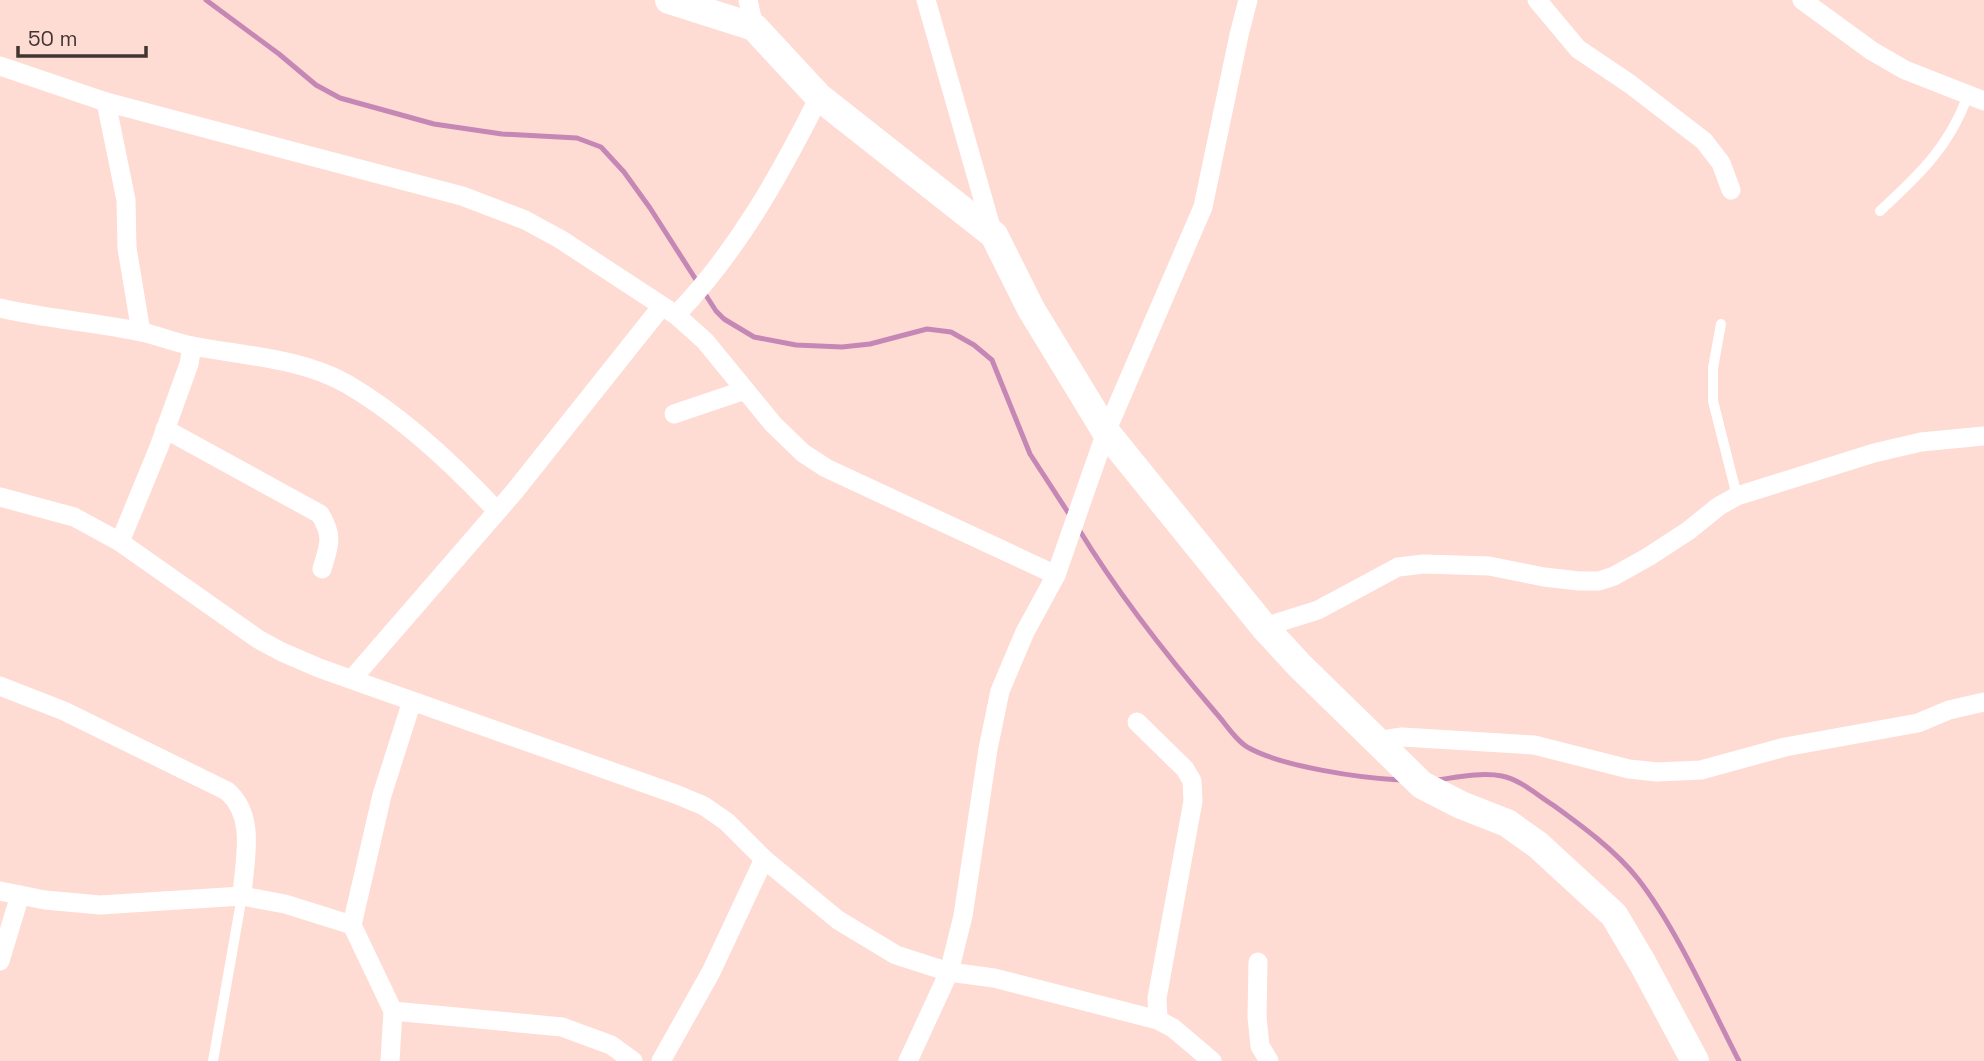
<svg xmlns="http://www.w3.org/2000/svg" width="1984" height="1061" font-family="'Space Grotesk',sans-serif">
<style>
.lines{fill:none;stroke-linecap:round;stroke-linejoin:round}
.stream{stroke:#c587b5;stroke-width:5}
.lane{stroke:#fff;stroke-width:10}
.street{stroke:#fff;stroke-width:19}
.secondary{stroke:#fff;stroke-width:28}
</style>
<rect width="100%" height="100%" fill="#fedcd3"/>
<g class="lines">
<!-- stream -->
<g class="stream">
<path d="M206,0L279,54L316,85L340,98L434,124L502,134L577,138L601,147L624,172L650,208L716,311L724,319L754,337L796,345L842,347L870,344L927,329L951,332L974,345L992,360L1030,454L1071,517"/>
<path d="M1078,528C1117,592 1167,656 1216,713C1226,724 1236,741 1249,748C1284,767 1360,778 1400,780"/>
<path d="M1438,780C1458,777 1482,772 1502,776C1521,780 1537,795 1553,805C1582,826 1615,850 1638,879C1677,929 1709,1003 1739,1061"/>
</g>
<!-- lane -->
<g class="lane">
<path d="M1880,211C1919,175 1950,146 1968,95"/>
<path d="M1721,324L1713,368V401L1737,496"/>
<path d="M213,1061L242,896"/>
</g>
<!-- street -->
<g class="street">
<path d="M748,0L754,27"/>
<path d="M926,0L993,234"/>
<path d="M1537,0L1578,49L1630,84L1704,141L1721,163L1731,190"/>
<path d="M1802,0L1872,51L1905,70L1984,101"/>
<path d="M0,66L106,102L462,196L525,220L560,239L676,315L705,341L773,424L803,453L826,468L1056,575"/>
<path d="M106,102L126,200L127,248L141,332"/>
<path d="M0,308C47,319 95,322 142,332C159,336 176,343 193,346C244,356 301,358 347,384C402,416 454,465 497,511"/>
<path d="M676,315C737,252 780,175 819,97"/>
<path d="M674,414L745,390"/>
<path d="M165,429L320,514C334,537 329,545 322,569"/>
<path d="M0,497L74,517L87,524L120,542L258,639L282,652L319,668L678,795L704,806L727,822L764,859L838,920L896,955L949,972L994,978L1158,1020L1173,1028L1212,1061"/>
<path d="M120,542L159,447L189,364L192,346"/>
<path d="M1264,627L1318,610L1398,567L1424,564L1489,566L1544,577L1579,581H1599L1614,576L1648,557L1688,531L1719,506L1737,496L1874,453L1921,442L1984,436"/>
<path d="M352,679L514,492L662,306"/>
<path d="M0,686L64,711L227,791C257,817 244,861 242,896"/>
<path d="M1137,722L1185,769L1192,781L1193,801L1157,998L1158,1020"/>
<path d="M1380,744L1389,739L1402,737L1534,745L1629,769L1657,772L1701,770L1785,747L1918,723L1949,710L1984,702"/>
<path d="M0,891L45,900L100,905L242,896L285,904L352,925"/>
<path d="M0,961L20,895"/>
<path d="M1258,962L1257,1017L1260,1046L1269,1061"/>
<path d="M393,1011L562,1027L611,1045L633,1061"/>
<path d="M390,1061L393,1011L352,925L382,795L412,701"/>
<path d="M661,1061L711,972L764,859"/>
<path d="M908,1061L949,972L963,916L988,749L1000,691L1025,632L1056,575L1106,432L1203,207L1239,35L1248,0"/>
</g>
<!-- secondary -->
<path class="secondary" d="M669,0L754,27L819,97L994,235L1031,309L1106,432L1264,627L1300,666L1422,785L1461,805L1507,823L1538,845L1614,915L1643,964L1695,1061"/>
</g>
<!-- scale -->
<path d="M18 46v10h128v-10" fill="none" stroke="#423531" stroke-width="3.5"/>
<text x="28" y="46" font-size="21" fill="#423531" stroke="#fedcd3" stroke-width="5" paint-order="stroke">50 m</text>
</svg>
